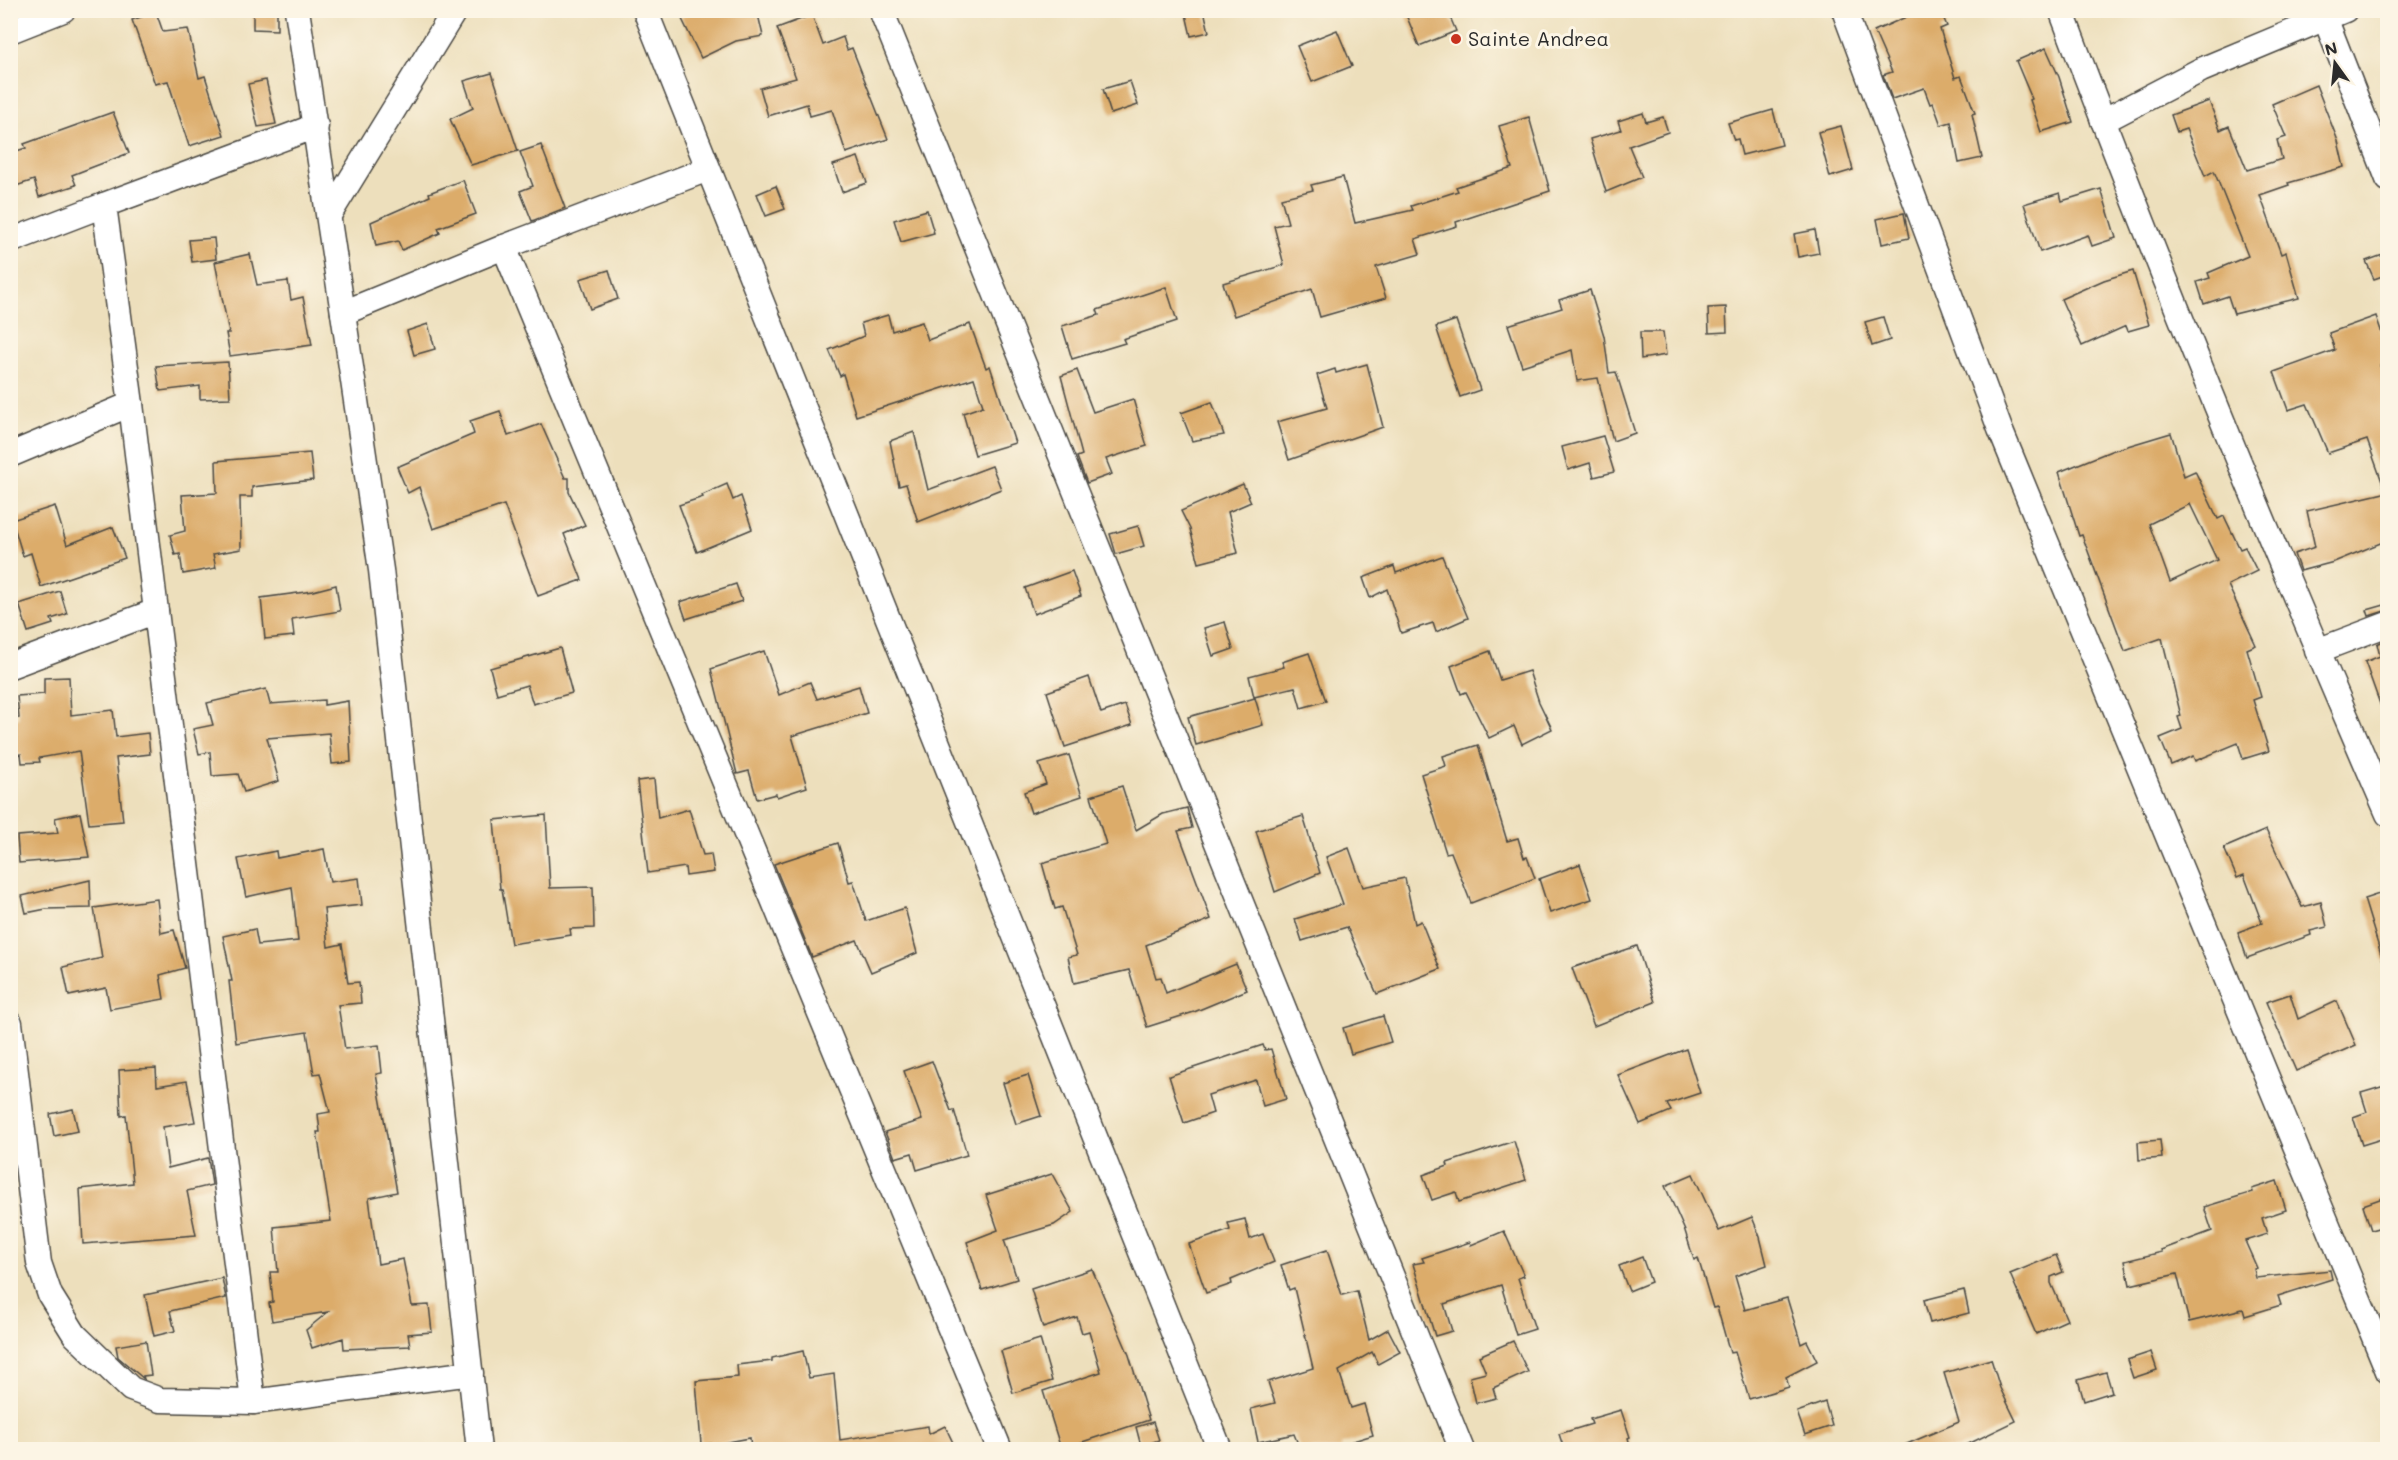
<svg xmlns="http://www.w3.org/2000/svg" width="2398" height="1460" font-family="Mali,sans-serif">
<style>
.building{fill:#dcac6a;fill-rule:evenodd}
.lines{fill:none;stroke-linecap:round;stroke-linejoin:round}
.street-casing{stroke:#484641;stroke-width:27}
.street{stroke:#fff;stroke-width:24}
.poi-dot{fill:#c8321e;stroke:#fcf5e5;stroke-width:2}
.labels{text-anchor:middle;stroke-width:6;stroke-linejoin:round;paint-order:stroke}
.poi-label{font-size:20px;fill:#2b2b2b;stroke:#fcf5e5;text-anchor:start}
</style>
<rect width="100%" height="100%" fill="#fcf5e5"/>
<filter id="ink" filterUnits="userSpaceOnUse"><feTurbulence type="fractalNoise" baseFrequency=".0167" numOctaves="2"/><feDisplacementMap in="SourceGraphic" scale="12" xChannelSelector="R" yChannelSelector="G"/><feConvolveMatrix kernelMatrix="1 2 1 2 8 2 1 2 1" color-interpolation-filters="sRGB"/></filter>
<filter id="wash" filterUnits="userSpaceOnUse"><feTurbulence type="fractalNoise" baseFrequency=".008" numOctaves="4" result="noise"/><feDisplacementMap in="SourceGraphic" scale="24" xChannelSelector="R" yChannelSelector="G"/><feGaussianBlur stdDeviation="1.35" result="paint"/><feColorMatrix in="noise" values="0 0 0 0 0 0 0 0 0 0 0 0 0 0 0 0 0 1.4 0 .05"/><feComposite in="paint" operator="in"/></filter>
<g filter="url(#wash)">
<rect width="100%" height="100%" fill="#eddfbc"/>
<g id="blocks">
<!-- building -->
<g class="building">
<path d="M253,10H277V30L253,29Z"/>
<path d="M694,10H757L763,36L736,41L701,58L681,17Z"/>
<path d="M1185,10H1204L1209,32L1191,36Z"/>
<path d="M1404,10H1447L1456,31L1419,46Z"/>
<path d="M1922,10H1940L1947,26L1940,29L1955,78L1961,76L1975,113L1972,114L1982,158L1959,163L1951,122L1941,125L1933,103L1930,104L1924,88L1892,99L1883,75L1892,72L1874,31Z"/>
<path d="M156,12L163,32L188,29L199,78L205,76L224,135L189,146L168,81L155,84L132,20Z"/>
<path d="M812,15L823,45L843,37L847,50L852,48L888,139L846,153L832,110L810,116L807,104L768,116L760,88L796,78L777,28Z"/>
<path d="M1337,30L1352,66L1312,82L1297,46Z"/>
<path d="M2046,48L2059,77L2073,122L2041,132L2030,100L2032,99L2016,61Z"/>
<path d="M492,73L518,151L471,165L450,119L473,108L464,81Z"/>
<path d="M266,80L276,124L258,127L248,84Z"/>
<path d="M1130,81L1138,105L1111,114L1103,89Z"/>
<path d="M2316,85L2338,141L2344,167L2288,183L2289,185L2260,195L2281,254L2286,252L2299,298L2234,314L2228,296L2204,304L2197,282L2210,278L2208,273L2248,256L2214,171L2205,176L2186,129L2177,132L2171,115L2209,101L2220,130L2229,126L2247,170L2282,159L2277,140L2286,137L2272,104Z"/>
<path d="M1773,110L1782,145L1742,155L1738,139L1734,140L1728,123Z"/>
<path d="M113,112L129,153L72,175L76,185L39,197L34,180L10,188V153L26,148L24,144Z"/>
<path d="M1643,113L1646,122L1663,117L1668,132L1629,146L1642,177L1606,192L1590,139L1621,130L1618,121Z"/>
<path d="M1529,117L1550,191L1456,222L1457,226L1415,239L1420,254L1376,267L1386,298L1320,317L1312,289L1234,316L1223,283L1284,265L1274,226L1288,223L1281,198L1313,190L1311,185L1343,177L1355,223L1413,210L1411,206L1458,191L1456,187L1512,168L1499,126Z"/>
<path d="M1841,126L1853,170L1830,177L1818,132Z"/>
<path d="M541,145L565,208L532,221L520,191L533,186L520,152Z"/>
<path d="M858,157L867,183L842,192L833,165Z"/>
<path d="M463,180L476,214L438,228L440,233L402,250L398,241L376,246L371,222L430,196L429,193Z"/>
<path d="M776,186L785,209L766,216L757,194Z"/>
<path d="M2101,189L2116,238L2092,246L2088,235L2040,252L2024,204L2060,193L2062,201Z"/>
<path d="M927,210L934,233L901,242L894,220Z"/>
<path d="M1904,213L1909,238L1882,244L1877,219Z"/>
<path d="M1815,230L1819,253L1798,257L1794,234Z"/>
<path d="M214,238L216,259L192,262L189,240Z"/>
<path d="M2388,253V274L2374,279L2366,261Z"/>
<path d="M250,254L257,285L288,281L291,300L303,297L312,345L230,356L226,333H229L215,262Z"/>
<path d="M609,270L618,299L590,309L580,279Z"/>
<path d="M2133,271L2149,325L2128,331L2126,326L2082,346L2061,299L2104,280Z"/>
<path d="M1166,287L1177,321L1123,339L1125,343L1072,359L1062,326L1099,315L1097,310Z"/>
<path d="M1590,290L1604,336L1609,373L1616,372L1635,433L1613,441L1598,378L1577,381L1572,350L1522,366L1508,325L1562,308L1559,300Z"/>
<path d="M1726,307L1727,332L1709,333L1708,308Z"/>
<path d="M888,315L892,331L922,322L928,340L970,324L986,368L990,366L1015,443L975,455L963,413L983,406L974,378L856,416L843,374L840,376L829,350L864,336L861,323Z"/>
<path d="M2376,316L2388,351V364L2380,366L2388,382V490H2385L2367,440L2328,453L2307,404L2288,410L2274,372L2335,350L2329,333Z"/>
<path d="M1883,317L1890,340L1872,346L1865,322Z"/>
<path d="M1456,320L1480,390L1460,397L1436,327Z"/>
<path d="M428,324L435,349L414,355L407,331Z"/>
<path d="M1640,332H1663L1666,355L1641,359Z"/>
<path d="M228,362L230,398L200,399V386L160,391L156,366Z"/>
<path d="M1367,364L1383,427L1289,460L1277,422L1327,408L1317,375L1335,369L1336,373Z"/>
<path d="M1077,370L1093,412L1133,399L1147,446L1106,459L1112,474L1087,483L1077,457L1082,455L1061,376Z"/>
<path d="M1212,402L1224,435L1192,441L1181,413Z"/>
<path d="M500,411L508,436L541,424L565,478H569V492L585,525L564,534L582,580L538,596L504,505L433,529L419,487L408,493L397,467L474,434L470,421Z"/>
<path d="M914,432L928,490L992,466L1001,489L918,522L906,484L899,486L890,441Z"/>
<path d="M2171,433L2184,476L2195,471L2218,519L2224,516L2240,549L2245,547L2257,571L2228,585L2256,645L2247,649L2261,697L2253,700L2269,751L2243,759L2238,743L2195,761L2193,756L2171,765L2160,738L2182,729L2178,717L2181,716L2162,638L2125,651L2082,535L2079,536L2059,472L2111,451ZM2190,504L2217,560L2170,582L2149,524Z"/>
<path d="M1603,436L1614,472L1594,477L1590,463L1568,470L1562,447Z"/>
<path d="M310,453L313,480L252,487V497H240L241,549L213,554L216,568L183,574L180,554L175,555L170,535L185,531L182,495L217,493L216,461Z"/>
<path d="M727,484L733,500L741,496L752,529L697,552L679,505L703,497L702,495Z"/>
<path d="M1243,484L1251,502L1228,512L1238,553L1199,563L1190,529L1181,511Z"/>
<path d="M2388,492V540L2334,562L2300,571L2294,554L2315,547L2307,511Z"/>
<path d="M55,506L67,545L113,527L125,558L41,587L31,553L23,556L12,520Z"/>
<path d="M1138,526L1144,546L1116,554L1110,534Z"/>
<path d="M1442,556L1468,618L1436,632L1433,623L1401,633L1387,589L1370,598L1363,578L1394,566L1396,573Z"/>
<path d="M1072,571L1081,596L1034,614L1025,588Z"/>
<path d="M736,584L742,601L686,619L680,602Z"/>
<path d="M336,585L340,611L292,619L294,636L265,639L261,598L313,591Z"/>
<path d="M60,591L67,614L51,619L53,624L28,632L19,604Z"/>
<path d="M2388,604V610L2369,616L2367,610Z"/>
<path d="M1225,622L1233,649L1213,656L1204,628Z"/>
<path d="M2388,639V717L2385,718L2365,662L2380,656L2377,644Z"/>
<path d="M560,648L572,693L533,704L527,685L497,694L490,668Z"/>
<path d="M764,651L779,695L810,682L817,699L859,686L867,713L792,736L807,787L777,797L776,794L757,799L749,771L737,774L711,669Z"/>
<path d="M1490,651L1500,680L1529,671L1539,702L1552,729L1522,744L1514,726L1489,738L1466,692L1461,694L1451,666Z"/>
<path d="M1309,653L1326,701L1301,708L1295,687L1254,697L1249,676L1284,667L1282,662Z"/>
<path d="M69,677L71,715L113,710L116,737L148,733L150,754L116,758L123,821L89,824L79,751L39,758L40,762L22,763L21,754L10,755V719L19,718L17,696L44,694V678Z"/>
<path d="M1089,677L1101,713L1125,705L1132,725L1065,747L1047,692Z"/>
<path d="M266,689L270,704L324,700V705L348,701L351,762L332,764L329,733L267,738L279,781L244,792L238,774L212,776L210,752L199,754L193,729L213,725L207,703Z"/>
<path d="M1255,698L1263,725L1196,745L1188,717Z"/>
<path d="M1478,745L1507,841L1518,838L1524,858L1527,857L1535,878L1471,903L1451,852L1446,853L1421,774L1446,766L1443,756Z"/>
<path d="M1069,755L1082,796L1031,813L1024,792L1046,784L1039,764Z"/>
<path d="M654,779L658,818L689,809L703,855L711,854L714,872L686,876L685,867L648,873L637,781Z"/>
<path d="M1122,786L1136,830L1163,814L1187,808L1192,828L1178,831L1211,919L1146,945L1156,978L1161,977L1166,993L1236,964L1247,990L1194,1012L1147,1027L1129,970L1074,983L1068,957L1077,955L1062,907L1055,909L1042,863L1106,844L1091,796Z"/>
<path d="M80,813L89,857L19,863L17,836L58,833L55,818Z"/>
<path d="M546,815L550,888L593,887L594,928L570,929L571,935L511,944L502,889H500L494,820Z"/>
<path d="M1303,816L1320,873L1275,892L1256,831Z"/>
<path d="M2266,830L2302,907L2321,902L2327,927L2310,931L2311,935L2247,958L2238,932L2262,923L2244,875L2237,878L2224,848Z"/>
<path d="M838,843L849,882L853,881L866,921L905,908L917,953L871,972L857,940L812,957L774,864Z"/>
<path d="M1349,848L1363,887L1405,878L1415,924L1421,921L1440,969L1377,994L1347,927L1302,941L1295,919L1343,904L1326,857Z"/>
<path d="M324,849L330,882L359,878L362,905L324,909L328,947L342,944L348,983L359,982L361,1003L338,1005L345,1049L379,1045L382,1073L376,1074L397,1192L369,1198L378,1264L403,1259L412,1306L429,1305L432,1332L408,1334L410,1346L344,1349L343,1338L312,1348L306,1330L328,1312L272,1321L269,1303L273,1302L270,1272H278L274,1227L331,1221L317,1132H320L318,1114L330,1112L320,1073L314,1074L307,1032L236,1043L229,981H232L223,936L255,929L258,945L298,941L292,887L246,897L238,859L276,851L277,858Z"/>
<path d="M1580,864L1592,899L1550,913L1539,879Z"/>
<path d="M90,880L91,908L46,909L26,913L22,896Z"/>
<path d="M2388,891V960L2383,961L2364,899Z"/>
<path d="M157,899L161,933L174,930L185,968L160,975L164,999L110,1009L106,988L69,996L63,967L102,958L94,908Z"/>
<path d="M1637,946L1655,1002L1594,1026L1572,968Z"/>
<path d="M2290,994L2298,1019L2337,1001L2356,1045L2296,1071L2266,1002Z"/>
<path d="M1383,1016L1391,1042L1351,1054L1343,1028Z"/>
<path d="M1263,1045L1265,1050L1271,1049L1286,1099L1263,1106L1256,1080L1208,1095L1213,1113L1184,1123L1169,1076Z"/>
<path d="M1686,1049L1700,1093L1667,1104L1671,1111L1640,1124L1618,1075Z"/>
<path d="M932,1061L951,1111L954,1110L967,1155L917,1170L912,1153L895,1158L885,1132L922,1120L904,1071Z"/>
<path d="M156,1068L157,1086L187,1081L195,1122L163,1127L168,1168L208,1158L212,1185L187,1191L196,1235L83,1244L80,1189L133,1183L126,1115L121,1116L119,1070Z"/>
<path d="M1028,1075L1041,1116L1016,1124L1003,1083Z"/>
<path d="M2388,1085V1137L2362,1145L2353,1117L2367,1112L2361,1093Z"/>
<path d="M73,1109L78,1131L54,1136L50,1114Z"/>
<path d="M2160,1140L2162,1158L2139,1160L2138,1142Z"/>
<path d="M1514,1141L1526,1180L1459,1202L1456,1192L1432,1200L1423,1175L1448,1166L1447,1163Z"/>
<path d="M1052,1174L1073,1212L1054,1225L1004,1240L1017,1279L982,1290L967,1242L998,1230L986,1195Z"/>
<path d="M1693,1174L1719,1231L1752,1217L1760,1237L1767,1265L1735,1276L1745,1310L1787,1298L1801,1344L1807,1341L1817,1361L1786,1377L1789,1387L1749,1399L1735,1352L1730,1353L1717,1307L1713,1308L1698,1258L1694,1260L1685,1231L1665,1186Z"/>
<path d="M2277,1181L2286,1210L2262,1218L2267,1234L2245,1241L2257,1268L2254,1269L2256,1278L2330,1270L2332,1279L2278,1296L2281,1305L2245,1316L2243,1309L2189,1322L2177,1274L2130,1285L2125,1261L2162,1252L2161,1250L2212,1231L2204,1207L2253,1192L2252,1189Z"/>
<path d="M2388,1196V1225L2371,1230L2363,1205Z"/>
<path d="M1245,1219L1250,1239L1263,1234L1274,1262L1231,1280L1232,1284L1206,1293L1189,1244L1230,1230L1228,1223Z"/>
<path d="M1504,1231L1524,1276L1518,1278L1535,1329L1516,1335L1501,1285L1444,1304L1452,1331L1435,1336L1413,1264L1424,1262L1422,1258L1470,1242L1471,1245Z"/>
<path d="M1327,1250L1342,1295L1357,1291L1369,1340L1388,1329L1400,1352L1378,1364L1372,1352L1339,1371L1351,1408L1364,1404L1373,1435L1340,1445L1342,1449H1300L1294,1434L1258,1442L1251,1409L1275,1403L1268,1382L1313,1368L1294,1288L1289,1290L1281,1265Z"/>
<path d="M2056,1255L2063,1272L2051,1277V1283L2067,1320L2036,1334L2010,1274Z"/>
<path d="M1642,1257L1651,1282L1629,1291L1619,1266Z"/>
<path d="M1092,1269L1129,1355L1149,1420L1061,1449L1043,1391L1101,1372L1089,1331L1082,1333L1077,1317L1043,1328L1031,1289Z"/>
<path d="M222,1278L226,1298L170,1311L175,1331L154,1336L145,1295Z"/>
<path d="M1964,1290L1969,1313L1930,1323L1924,1300Z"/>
<path d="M1040,1339L1052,1381L1013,1393L1001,1351Z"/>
<path d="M146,1341L151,1375L143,1376L144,1379L118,1357L116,1346Z"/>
<path d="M1513,1341L1528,1372L1493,1388L1496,1398L1476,1403L1470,1377L1486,1373L1479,1356Z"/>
<path d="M803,1351L809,1378L834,1374L840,1440L928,1426L929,1434L945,1426L956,1449H751L750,1438L723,1443L701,1444L696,1381L738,1377L737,1365L772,1361V1358Z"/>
<path d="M2151,1352L2157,1370L2133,1378L2127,1360Z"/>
<path d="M1991,1359L2000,1388L2016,1421L1958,1449H1895L1959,1422L1944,1373Z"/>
<path d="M2106,1372L2112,1392L2084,1401L2078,1380Z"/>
<path d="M1825,1402L1832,1426L1805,1435L1797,1412Z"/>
<path d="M1621,1410L1630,1437L1628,1438L1631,1449H1564L1559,1434L1592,1424L1590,1419Z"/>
<path d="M1153,1422L1159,1440L1141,1446L1136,1427Z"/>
</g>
</g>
</g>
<g filter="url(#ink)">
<use href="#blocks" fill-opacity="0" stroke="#484641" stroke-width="1.5"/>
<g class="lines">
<defs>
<g id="street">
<path d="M297,10L343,313L504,247L708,169"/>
<path d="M645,10L1220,1450"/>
<path d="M881,10L1462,1450"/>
<path d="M1844,10L2000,429L2388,1371"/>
<path d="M2061,10C2163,281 2273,549 2388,814"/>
<path d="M2322,10L2388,179"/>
<path d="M10,31L63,10"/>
<path d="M2103,121L2201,70L2345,10"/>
<path d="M329,215L455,10"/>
<path d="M10,241L104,205"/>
<path d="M504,247L1000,1450"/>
<path d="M343,313L381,570L479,1450"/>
<path d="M10,455L131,404L104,205L316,126"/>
<path d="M156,611L253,1402L471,1373"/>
<path d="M2317,651L2388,624"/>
<path d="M10,666L156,611L131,404"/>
<path d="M10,1023L39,1263L50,1295L75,1335L131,1389L160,1400L253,1402"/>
</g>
</defs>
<!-- street casing -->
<use href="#street" class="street-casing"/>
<!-- street -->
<use href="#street" class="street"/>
</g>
</g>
<!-- markers -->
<circle class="poi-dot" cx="1456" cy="39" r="6"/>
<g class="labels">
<!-- poi labels -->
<g class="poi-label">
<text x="1468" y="46">Sainte Andrea</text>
</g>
</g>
<!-- margin -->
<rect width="2398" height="1460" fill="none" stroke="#fcf5e5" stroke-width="36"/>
<!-- north arrow -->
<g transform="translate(2335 63) rotate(345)" stroke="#fcf5e5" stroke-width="4.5" paint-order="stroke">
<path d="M0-4.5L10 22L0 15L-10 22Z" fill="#2b2b2b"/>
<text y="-9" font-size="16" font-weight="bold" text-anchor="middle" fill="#2b2b2b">N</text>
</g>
</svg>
